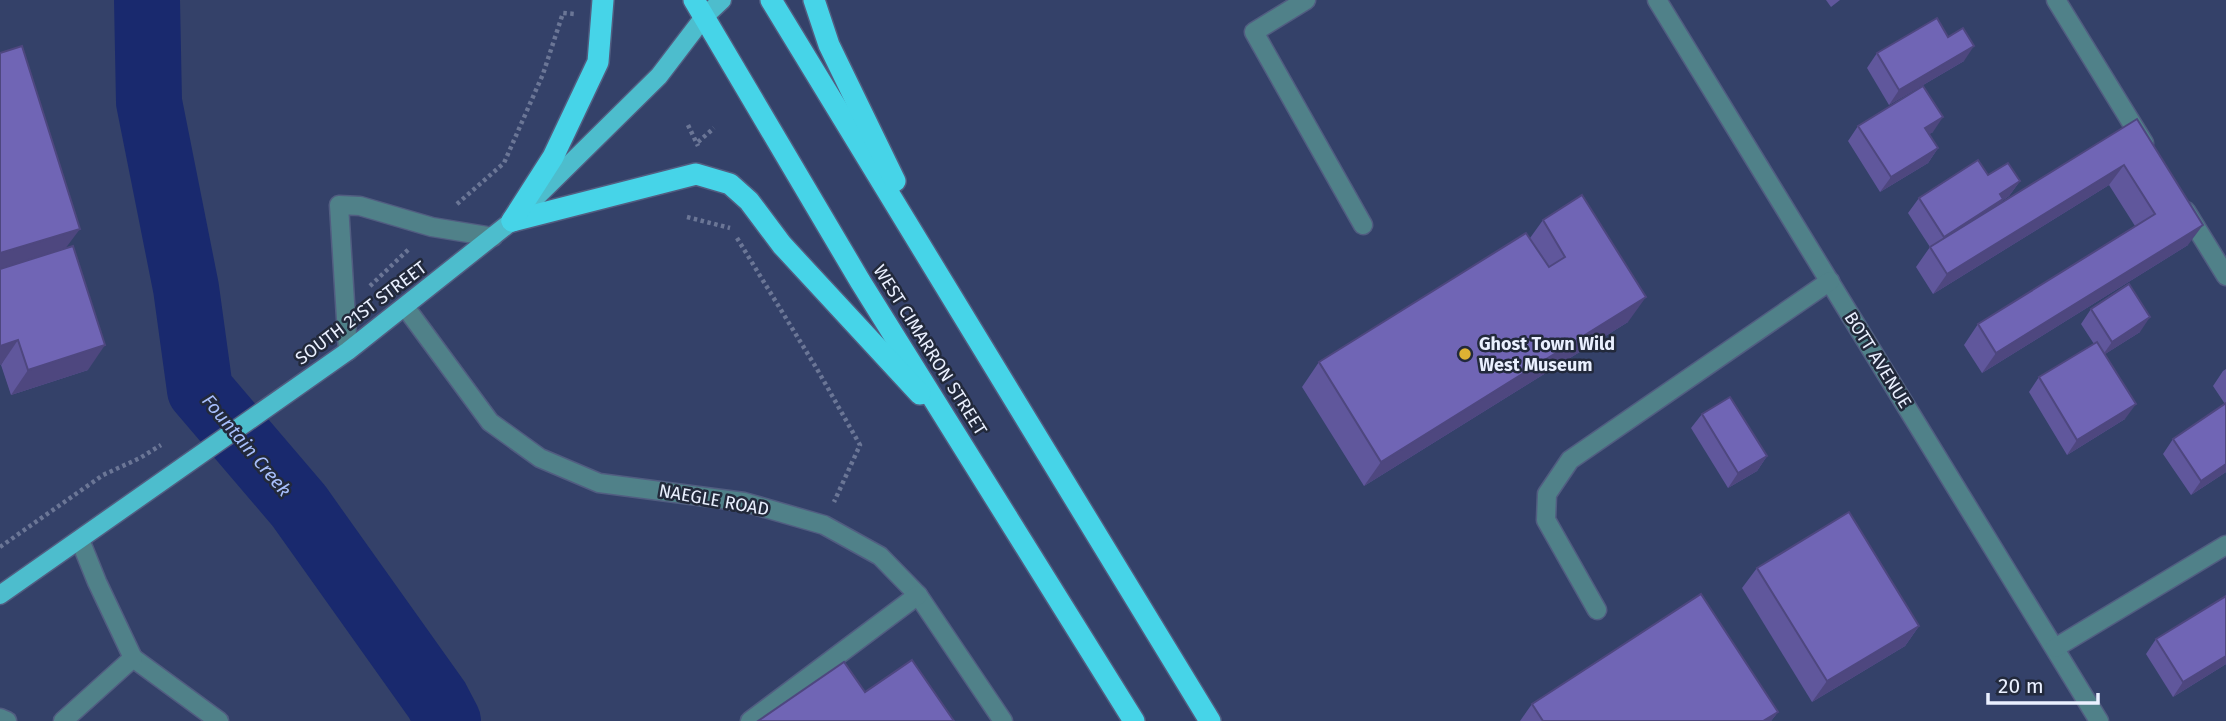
<svg xmlns="http://www.w3.org/2000/svg" width="2226" height="721" font-family="'Fira Sans',sans-serif">
<style>
.lines{fill:none;stroke-linecap:round;stroke-linejoin:round}
.river{stroke:#19296e;stroke-width:66}
.minor-casing{stroke:#515d81;stroke-width:21}
.major-casing{stroke:#515d81;stroke-width:21}
.highway-casing{stroke:#515d81;stroke-width:24}
.path{stroke:#6b7696;stroke-width:4.5;stroke-dasharray:3.5 3.5;stroke-linecap:butt}
.minor{stroke:#508189;stroke-width:18}
.major{stroke:#4dbdcd;stroke-width:18}
.highway{stroke:#46d4e8;stroke-width:21}
.wall{fill:#60579c}
.shaded-wall{fill:#4e477f}
.building{fill:#7065b5;stroke:#4e477f;stroke-width:2}
.poi-dot{fill:#ddb133;stroke:#22293b;stroke-width:2.5}
.labels{text-anchor:middle;stroke-width:5;stroke-linejoin:round;paint-order:stroke}
.street-label{font-size:18px;fill:#eaf0ff;stroke:#22293b}
.poi-label{font-size:18px;font-weight:bold;fill:#eaf0ff;stroke:#22293b;text-anchor:start}
.water-label{font-size:19px;font-style:italic;fill:#a7befb;stroke:#22293b}
</style>
<rect width="100%" height="100%" fill="#344169"/>
<g class="lines">
<!-- river -->
<path class="river" d="M147,0L149,102L186,288L200,390L299,506L437,700L448,721"/>
<defs>
<g id="minor">
<path d="M1306,0L1254,32L1363,225"/>
<path d="M1657,0L2099,721"/>
<path d="M2056,0L2144,143"/>
<path d="M2186,211L2226,276"/>
<path d="M406,308L490,422L540,458L599,483L744,502L824,525L880,556L918,595L1003,721"/>
<path d="M348,351L339,205L360,206L432,227L493,237"/>
<path d="M1597,610L1546,520L1547,494L1570,460L1830,281"/>
<path d="M2055,648L2226,545"/>
<path d="M133,658L219,721"/>
<path d="M0,718L7,721"/>
<path d="M63,721L133,658L97,582L80,540"/>
<path d="M750,721L918,595"/>
</g>
<path id="major" d="M0,595L348,351L512,221L659,76L704,17L722,0"/>
<g id="highway">
<path d="M694,0L860,281L1134,721"/>
<path d="M771,0L1210,721"/>
<path d="M814,0L829,45L895,181"/>
<path d="M512,221L696,174L730,184L749,201L782,245L920,394"/>
<path d="M512,221L553,157L598,62L603,0"/>
</g>
</defs>
<!-- minor casing -->
<use href="#minor" class="minor-casing"/>
<!-- major casing -->
<use href="#major" class="major-casing"/>
<!-- highway casing -->
<use href="#highway" class="highway-casing"/>
<!-- path -->
<g class="path">
<path d="M688,125L698,146"/>
<path d="M698,142L714,128"/>
<path d="M457,204L504,163L543,74L563,13L575,14"/>
<path d="M687,217L730,228"/>
<path d="M737,238L817,369L860,445L834,502"/>
<path d="M370,286L410,248"/>
<path d="M0,547L103,475L140,458L161,445"/>
</g>
<!-- minor -->
<use href="#minor" class="minor"/>
<!-- major -->
<use href="#major" class="major"/>
<!-- highway -->
<use href="#highway" class="highway"/>
</g>
<!-- wall -->
<g class="wall">
<path d="M1826,0H1840L1831,7Z"/>
<path d="M1948,37L1964,61L1889,105L1867,68L1877,53Z"/>
<path d="M2137,119L2188,245L1982,373L1964,345L1978,324L2135,226L2109,185L1933,294L1916,267L1930,247L1908,213L1919,198L2020,181L2009,196L2002,201L1999,204Z"/>
<path d="M1858,126L1933,132L1929,134L1938,148L1928,163L1880,192L1848,141Z"/>
<path d="M1543,220L1628,322L1364,486L1302,387L1319,362L1530,238Z"/>
<path d="M66,248L88,370L11,395L1,365Z"/>
<path d="M2091,309L2140,332L2105,354L2125,419L2067,455L2029,392L2039,377L2094,344L2081,324Z"/>
<path d="M2226,369V472L2191,495L2163,454L2173,439L2225,404L2213,386L2223,371Z"/>
<path d="M1702,414L1767,456L1757,471L1728,488L1691,428Z"/>
<path d="M1757,568L1919,626L1905,646L1812,702L1742,588Z"/>
<path d="M2226,596V664L2173,697L2146,654L2156,639Z"/>
<path d="M1532,704L1778,712L1771,721H1520Z"/>
</g>
<!-- shaded-wall -->
<g class="shaded-wall">
<path d="M1974,46L1964,61L1889,105L1899,90Z"/>
<path d="M1943,117L1933,132L1915,143L1925,128Z"/>
<path d="M1938,148L1928,163L1880,192L1891,177Z"/>
<path d="M2124,165L2109,185L1933,294L1947,274Z"/>
<path d="M2020,181L2009,196L2002,201L1992,214L1934,252L1944,237L2000,194Z"/>
<path d="M2203,225L2188,245L1982,373L1996,353Z"/>
<path d="M80,229L62,253L0,273V253Z"/>
<path d="M1646,297L1628,322L1364,486L1381,462Z"/>
<path d="M2150,317L2140,332L2102,356L2112,342Z"/>
<path d="M18,340L1,365H0V346Z"/>
<path d="M105,345L88,370L11,395L28,370Z"/>
<path d="M2136,404L2125,419L2067,455L2077,440Z"/>
<path d="M1767,456L1757,471L1728,488L1738,473Z"/>
<path d="M2226,464V472L2191,495L2201,481Z"/>
<path d="M1919,626L1905,646L1812,702L1827,681Z"/>
<path d="M2226,656V664L2173,697L2183,682Z"/>
<path d="M1778,712L1771,721H1763Z"/>
</g>
<!-- building -->
<g class="building">
<path d="M1937,18L1948,37L1963,28L1974,46L1899,90L1877,53Z"/>
<path d="M22,46L80,229L0,253V53Z"/>
<path d="M1923,86L1943,117L1925,128L1938,148L1891,177L1858,126Z"/>
<path d="M2137,119L2203,225L1996,353L1978,324L2155,214L2124,165L1947,274L1930,247Z"/>
<path d="M1978,160L1988,175L2008,163L2020,181L2000,194L2003,199L1944,237L1919,198Z"/>
<path d="M1582,195L1646,297L1381,462L1319,362L1526,233L1549,267L1565,257L1543,220Z"/>
<path d="M73,246L105,345L28,370L18,340L0,346V269Z"/>
<path d="M2129,284L2150,317L2112,342L2091,309Z"/>
<path d="M2097,342L2136,404L2077,440L2039,377Z"/>
<path d="M1730,397L1767,456L1738,473L1702,414Z"/>
<path d="M2226,403V464L2201,481L2173,439Z"/>
<path d="M1849,512L1919,626L1827,681L1757,568Z"/>
<path d="M1701,594L1778,712L1763,721H1543L1532,704Z"/>
<path d="M2226,596V656L2183,682L2156,639Z"/>
<path d="M912,660L954,721H758L844,662L865,692Z"/>
</g>
<!-- markers -->
<circle class="poi-dot" cx="1465" cy="354" r="7"/>
<g class="labels">
<!-- street labels -->
<g class="street-label">
<text transform="translate(361 313) rotate(-37)" y="6">SOUTH 21ST STREET</text>
<text transform="translate(930 350) rotate(58)" y="6">WEST CIMARRON STREET</text>
<text transform="translate(1878 360) rotate(58)" y="6">BOTT AVENUE</text>
<text transform="translate(714 500) rotate(10)" y="6">NAEGLE ROAD</text>
</g>
<!-- poi labels -->
<g class="poi-label">
<text x="1479" y="350">Ghost Town Wild<tspan x="1479" dy="21">West Museum</tspan></text>
</g>
<!-- water labels -->
<g class="water-label">
<text transform="translate(247 445) rotate(50)" y="7">Fountain Creek</text>
</g>
</g>
<!-- scale -->
<path d="M1988 693v10h110v-10" fill="none" stroke="#eaf0ff" stroke-width="3.5"/>
<text x="1998" y="693" font-size="21" fill="#eaf0ff" stroke="#22293b" stroke-width="5" paint-order="stroke">20 m</text>
</svg>
